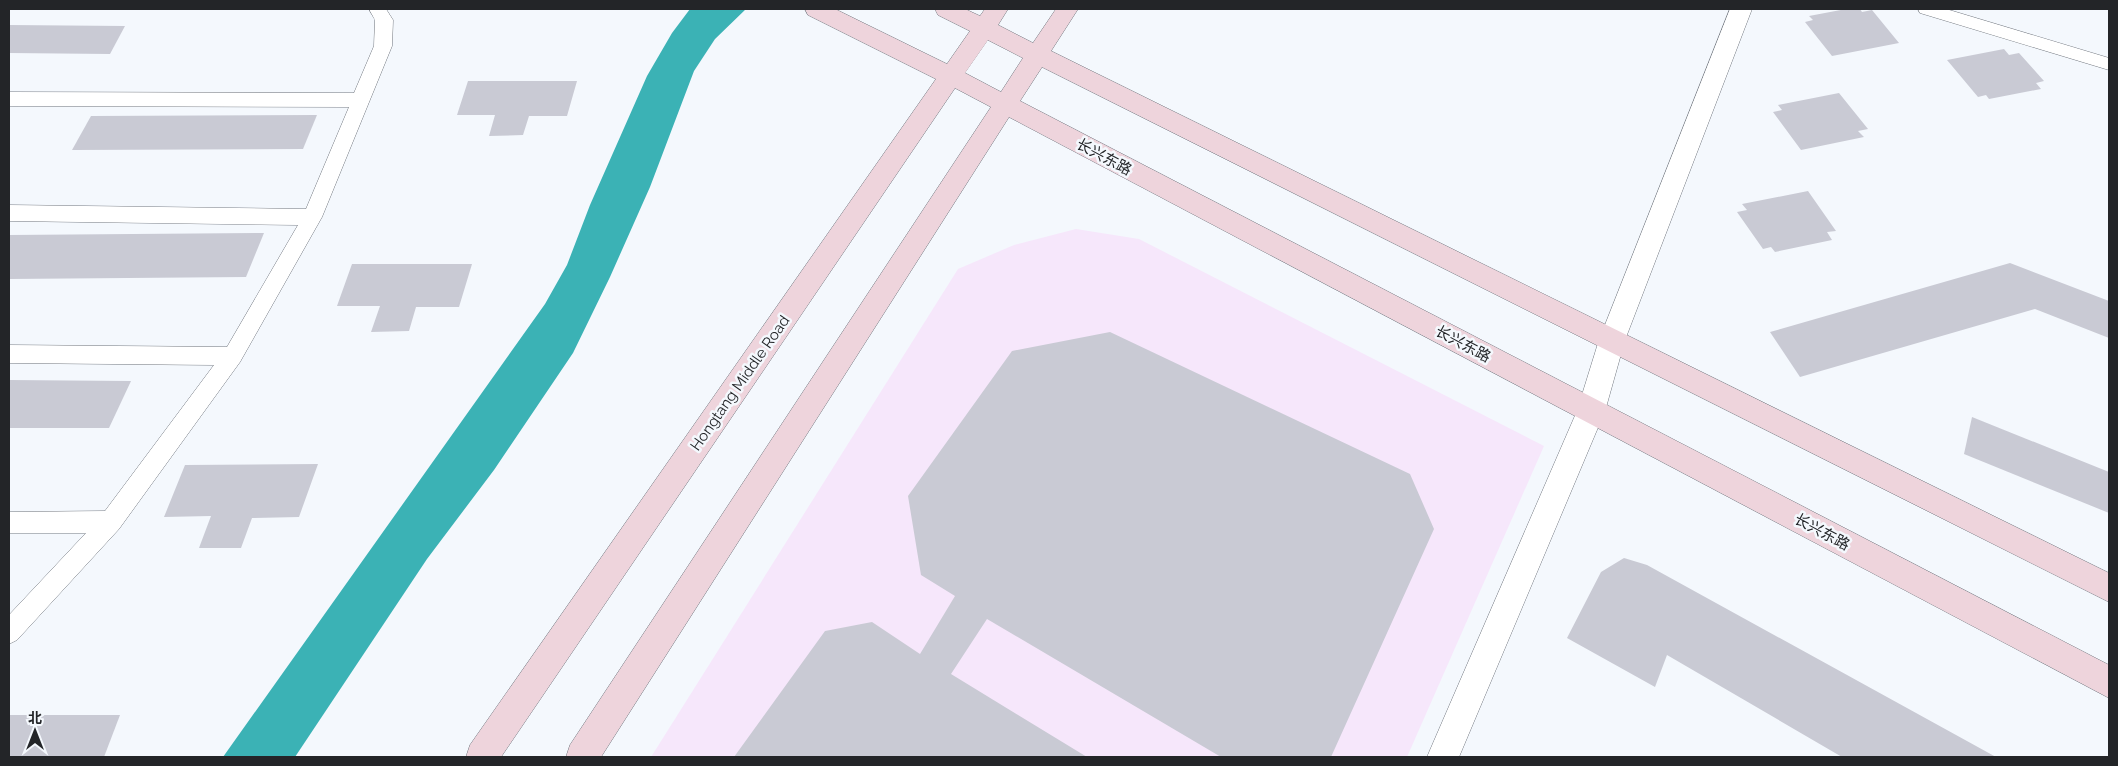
<svg xmlns="http://www.w3.org/2000/svg" width="2118" height="766" font-family="Raleway,'Noto Sans SC',sans-serif">
<style>
.commercial{fill:#f6e7fb}
.water{fill:#3bb2b5}
.building{fill:#c9cad4}
.lines{fill:none;stroke-linecap:round;stroke-linejoin:round}
.lane-casing{stroke:#737880;stroke-width:1}
.street-casing{stroke:#737880;stroke-width:1}
.secondary-casing{stroke:#737880;stroke-width:1}
.lane{fill:#fff;fill-rule:evenodd}
.street{fill:#fff;fill-rule:evenodd}
.secondary{fill:#eed4dc;fill-rule:evenodd}
.labels{text-anchor:middle;stroke-width:5;stroke-linejoin:round;paint-order:stroke}
.street-label{font-size:15px;fill:#232528;stroke:#f4f8fd}
</style>
<rect width="100%" height="100%" fill="#f4f8fd"/>
<!-- commercial -->
<path class="commercial" d="M1076,229L1139,239L1544,446L1407,757H651L958,269L1014,245Z"/>
<!-- water -->
<path class="water" d="M690,9H746L715,39L694,71L650,187L610,277L573,353L494,470L427,559L295,757H223L545,304L567,265L590,205L647,76L672,33Z"/>
<!-- building -->
<g class="building">
<path d="M1846,9H1860L1862,12L1872,10L1899,43L1832,56L1805,22L1813,20L1809,16Z"/>
<path d="M9,25L125,26L110,54L9,53Z"/>
<path d="M2004,49L2009,55L2019,53L2044,81L2036,83L2041,89L1989,99L1986,95L1978,97L1947,60Z"/>
<path d="M468,81H577L567,116H529L523,135L489,136L495,115H457Z"/>
<path d="M1839,93L1868,129L1858,131L1864,137L1801,150L1773,112L1782,110L1778,105Z"/>
<path d="M317,115L303,149L72,150L91,116Z"/>
<path d="M1808,191L1836,231L1827,232L1832,240L1775,252L1771,247L1763,249L1737,212L1747,210L1742,204Z"/>
<path d="M264,233L246,277L9,279V235Z"/>
<path d="M2010,263L2109,301V338L2035,309L1800,377L1770,332Z"/>
<path d="M352,264H472L459,307H416L409,331L371,332L380,306H337Z"/>
<path d="M1110,332L1410,474L1434,529L1331,757H1221L987,619L951,674L1087,757H734L825,631L872,622L920,654L955,596L921,575L908,496L1012,351Z"/>
<path d="M9,380L131,381L109,428H9Z"/>
<path d="M1972,417L2109,472V513L1964,454Z"/>
<path d="M318,464L299,517L252,518L241,548H199L211,516L164,517L185,465Z"/>
<path d="M1624,558L1647,565L1996,757H1842L1667,655L1655,687L1567,638L1601,572Z"/>
<path d="M9,715H120L104,757H9Z"/>
</g>
<g class="lines">
<defs>
<g id="lane">
<path d="M369,9H386L393,20L392,46L322,217L240,362L119,529L17,640L9,644V615L86,533H9V512L105,511L214,365L9,363V345L227,347L298,225L9,221V205L306,209L349,107L9,106V92L354,93L374,46L375,20Z"/>
<path d="M1918,9H1946L2109,58V70L1920,13Z"/>
</g>
<path id="street" d="M1730,9H1752L1625,340L1605,411L1459,757H1427L1577,411L1599,340Z"/>
<path id="secondary" d="M805,9H835L947,64L970,31L938,15L935,9H965L980,16L985,9H1008L998,25L1033,43L1056,9H1078L1051,51L2109,573V602L1042,67L1020,101L2109,665V698L1009,117L601,757H566L570,745L991,107L955,88L501,757H466L470,745L936,79L808,15ZM988,40L1023,58L1001,92L965,73Z"/>
</defs>
<!-- lane casing -->
<use href="#lane" class="lane-casing"/>
<!-- street casing -->
<use href="#street" class="street-casing"/>
<!-- secondary casing -->
<use href="#secondary" class="secondary-casing"/>
<!-- lane -->
<use href="#lane" class="lane"/>
<!-- street -->
<use href="#street" class="street"/>
<!-- secondary -->
<use href="#secondary" class="secondary"/>
</g>
<g class="labels">
<!-- street labels -->
<g class="street-label">
<text transform="translate(1104 157) rotate(28)" y="5">长兴东路</text>
<text transform="translate(1463 344) rotate(28)" y="5">长兴东路</text>
<text transform="translate(740 383) rotate(-55)" y="5">Hongtang Middle Road</text>
<text transform="translate(1822 532) rotate(28)" y="5">长兴东路</text>
</g>
</g>
<!-- border -->
<rect width="2118" height="766" fill="none" stroke="#232528" stroke-width="20"/>
<!-- north arrow -->
<g transform="translate(35 731)" stroke="#f4f8fd" stroke-width="4" paint-order="stroke">
<path d="M0-4L9 19L0 12L-9 19Z" fill="#232528"/>
<text y="-8" font-size="14" font-weight="bold" text-anchor="middle" fill="#232528">北</text>
</g>
</svg>
